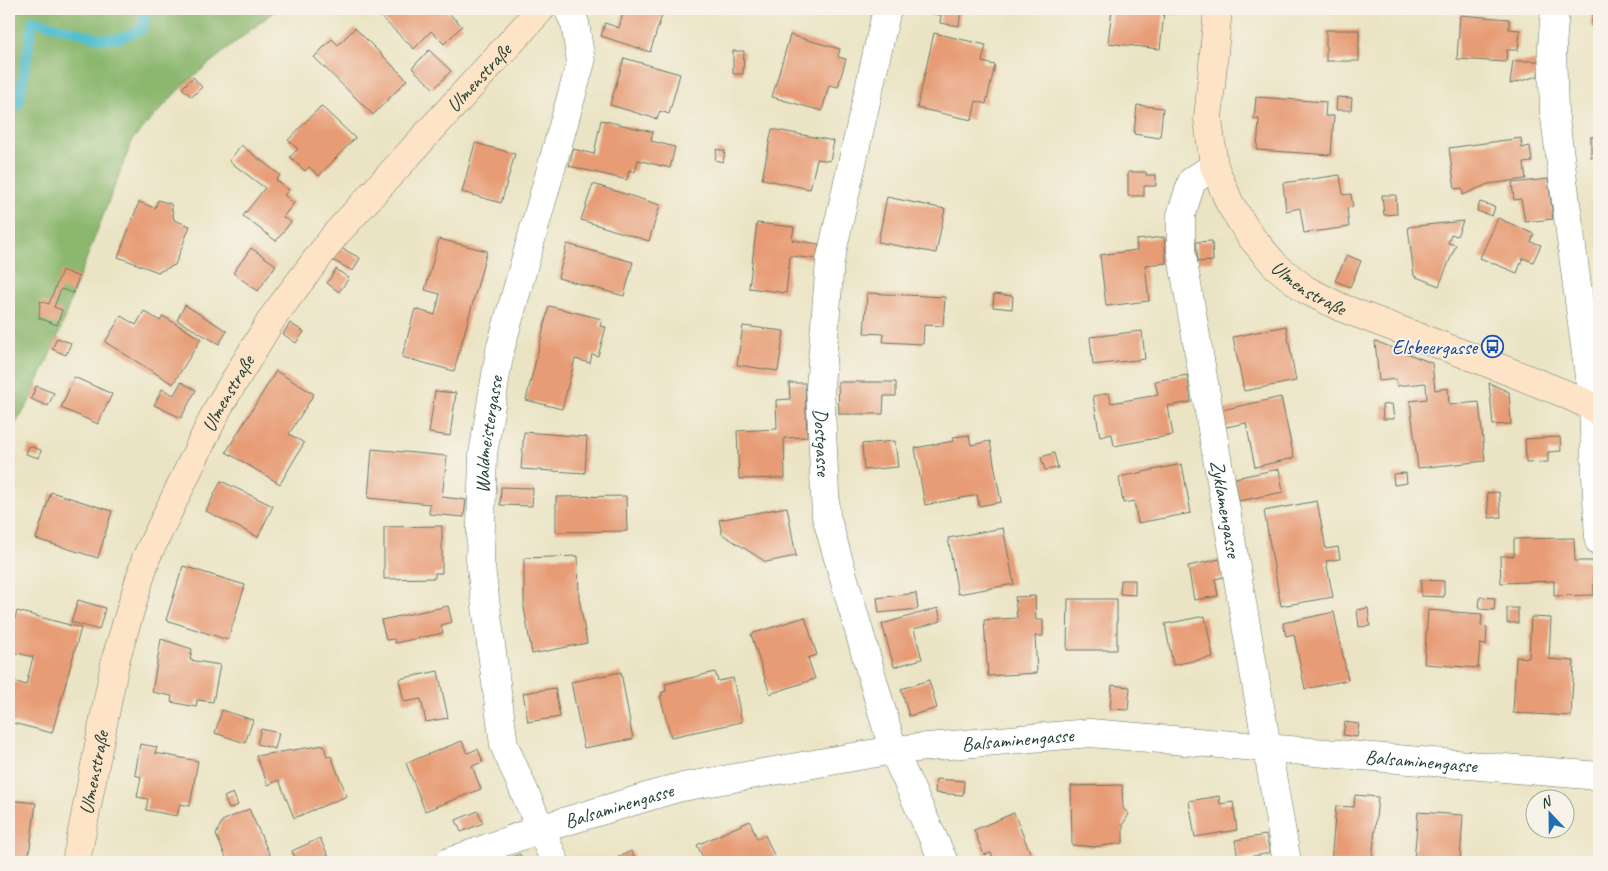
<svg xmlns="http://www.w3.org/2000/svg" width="1608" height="871" font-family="Caveat,sans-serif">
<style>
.forest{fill:#8bb76e;stroke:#557a51}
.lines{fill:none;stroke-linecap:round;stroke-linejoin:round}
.stream{stroke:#52becc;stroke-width:10}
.building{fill:#e79c76}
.street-casing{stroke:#676;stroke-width:29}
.secondary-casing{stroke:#676;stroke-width:29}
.street{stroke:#fff;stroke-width:28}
.secondary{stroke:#fee4c6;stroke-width:28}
.labels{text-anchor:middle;stroke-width:4;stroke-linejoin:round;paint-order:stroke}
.street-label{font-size:20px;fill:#1f3d34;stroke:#f7f3e8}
.transit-label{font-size:20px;fill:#164399;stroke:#f7f3e8;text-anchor:end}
</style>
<rect width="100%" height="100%" fill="#f7f3e8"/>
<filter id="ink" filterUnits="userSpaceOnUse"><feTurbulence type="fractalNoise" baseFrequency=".02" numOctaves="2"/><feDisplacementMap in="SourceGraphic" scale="10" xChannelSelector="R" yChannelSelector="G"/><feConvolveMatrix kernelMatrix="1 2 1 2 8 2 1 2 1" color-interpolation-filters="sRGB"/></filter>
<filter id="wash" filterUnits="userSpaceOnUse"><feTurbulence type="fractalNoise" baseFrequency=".0096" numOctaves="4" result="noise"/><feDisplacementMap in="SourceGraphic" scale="20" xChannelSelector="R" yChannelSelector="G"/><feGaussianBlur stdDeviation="1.12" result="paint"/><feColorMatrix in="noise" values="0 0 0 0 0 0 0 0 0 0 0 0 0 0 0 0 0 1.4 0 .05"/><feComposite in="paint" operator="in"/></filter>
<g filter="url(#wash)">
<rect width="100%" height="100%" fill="#ebe4c4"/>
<!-- forest -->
<path class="forest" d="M9,9H277L185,83L133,139L73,293L59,334L28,404L9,434Z"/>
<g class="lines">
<!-- stream -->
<path class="stream" d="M9,112L19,103L33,20L102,39L120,38L142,29L146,9"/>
</g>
<g id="blocks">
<!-- building -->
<g class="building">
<path d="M380,9H444L462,26L444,44L431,31L414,49L380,16L384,12Z"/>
<path d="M624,9H664L650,52L601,36L605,23L619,28Z"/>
<path d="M919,9H961L959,26L940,23L941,15L919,12Z"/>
<path d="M1112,9H1174V14L1164,13L1160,49L1108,43Z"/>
<path d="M1594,9H1599V28L1591,26Z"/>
<path d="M1460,15L1509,19V29L1520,30L1518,50H1507L1506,62L1457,59Z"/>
<path d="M355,28L407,80L373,115L314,57L332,39L338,45Z"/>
<rect x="1326" y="30" width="33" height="31"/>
<path d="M934,33L986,45L982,62L995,65L986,104L976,101L972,120L917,108Z"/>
<path d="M790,35L840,49L838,57L846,59L838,87L829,85L822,111L772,97Z"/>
<path d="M429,50L451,71L434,89L412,68Z"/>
<path d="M733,51H744L743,74H733Z"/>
<path d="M624,58L680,74L669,114L660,111L657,119L610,105Z"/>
<path d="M1513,61H1539L1538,76L1510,84Z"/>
<path d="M193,77L202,87L192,97L182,88Z"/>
<path d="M1256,97L1326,102L1325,116H1334L1331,155L1257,150L1259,119H1254Z"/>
<path d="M1337,97L1352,98L1351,110H1336Z"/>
<path d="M1137,105L1163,108L1160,138L1134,134Z"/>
<path d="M321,106L355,138L319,176L309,167L305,171L290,157L298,149L288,140Z"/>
<path d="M601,120L653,132L651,141L675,147L670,168L638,160L635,172L629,170L627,180L569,166L573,149L594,154Z"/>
<path d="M772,129L834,141L830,161L817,159L810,189L762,179Z"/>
<rect x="1591" y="137" width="8" height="20"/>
<path d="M1521,138L1522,148L1530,146L1532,162L1524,163L1526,179L1488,184L1463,195L1462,188L1455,189L1449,148Z"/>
<path d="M475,143L515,154L501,203L462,192Z"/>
<path d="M241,145L280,175L276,180L289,190L284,195L294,203L283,217L291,222L276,241L243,216L265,188L229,161Z"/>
<path d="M717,149L725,151L723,162L715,160Z"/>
<path d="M1128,172H1146V175H1156V186H1144V196H1128Z"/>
<path d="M1340,175L1343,195L1351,194L1353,207L1347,208L1349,227L1304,233L1300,208L1286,211L1283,183Z"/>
<path d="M1548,179L1553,219L1525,222L1521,199L1514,200L1512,183Z"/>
<path d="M593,184L660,205L649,241L581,220Z"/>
<path d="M1382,195H1396L1397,214L1384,215Z"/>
<path d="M887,197L945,209L936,253L878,242Z"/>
<path d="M158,200L171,204L174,220L190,226L175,265L158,272L118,257L139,202L155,208Z"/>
<path d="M1480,202L1495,207L1492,216L1477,211Z"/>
<path d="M1498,218L1534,234L1531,242L1541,245L1533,262L1523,258L1517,273L1480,258Z"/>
<path d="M1463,221L1457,236L1451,234L1448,243L1456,245L1439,286L1414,276L1408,227Z"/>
<path d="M757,223L794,227L792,240L819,244L817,259L790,256L786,293L749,288Z"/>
<path d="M1164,237L1166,263L1145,265L1149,301L1106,306L1100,255L1137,250L1136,240Z"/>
<path d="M439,239L487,251L454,371L402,357L415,309L435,315L440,294L425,290Z"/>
<path d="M1212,241L1213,261L1198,262L1196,242Z"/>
<path d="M567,244L633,262L624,296L558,278Z"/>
<path d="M339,247L360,258L353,271L332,260Z"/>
<path d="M251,248L276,265L258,291L233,273Z"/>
<path d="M1347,255L1361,261L1350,287L1335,281Z"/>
<path d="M336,269L349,278L339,292L327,283Z"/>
<path d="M62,270L79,277L73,293L61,289L54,307L62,310L57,325L39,318L40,301L49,304Z"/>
<path d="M867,293L945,297L943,326L924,325L923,344L883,342L884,334L864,333Z"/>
<path d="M994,294L1013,296L1012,309L993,307Z"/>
<path d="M185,305L227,331L219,344L177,320Z"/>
<path d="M549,306L602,319L600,326L606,327L598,356L592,354L590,363L575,359L562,409L526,400Z"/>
<path d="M144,311L160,321L163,316L201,339L173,384L105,342L121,316L136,325Z"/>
<path d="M290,323L304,332L296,343L283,334Z"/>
<path d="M743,326L784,331L778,371L737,365Z"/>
<path d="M1286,326L1296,381L1244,391L1233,337Z"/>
<path d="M1142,331L1145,359L1093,365L1090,337Z"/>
<path d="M57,338L71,343L66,355L52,349Z"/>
<path d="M1375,341L1432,363L1435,390L1448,388L1449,405L1479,402L1485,461L1418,468L1410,401L1427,399L1426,383L1397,386L1396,379L1379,381Z"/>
<path d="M276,371L314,394L289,434L304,443L280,484L226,452Z"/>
<path d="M1187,375L1191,402L1168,406L1173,435L1114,446L1112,434L1100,437L1093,396L1109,393L1111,403L1158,395L1155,381Z"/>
<path d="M74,377L112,394L98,424L61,408Z"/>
<path d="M181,382L196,390L181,418L154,405L162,389L174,395Z"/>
<path d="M838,382H896V396H884L883,414H839Z"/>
<path d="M789,383H805L807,437L784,438L785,478L739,479L737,431L777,429L776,400L790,399Z"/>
<path d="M1489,383L1509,392L1511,424L1493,425Z"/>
<path d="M36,386L54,393L48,406L31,399Z"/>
<path d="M435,391L456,393L450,436L429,433Z"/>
<path d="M1281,397L1294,458L1255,467L1246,423L1226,427L1222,410Z"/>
<path d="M1392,404L1394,419H1383L1382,405Z"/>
<path d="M524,432L587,437L585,473L521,469Z"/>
<path d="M969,435L971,445L990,441L1001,502L979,506L977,495L925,505L915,448L954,441L953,437Z"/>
<path d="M1560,437L1561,451L1548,452V462L1526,463L1525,439Z"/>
<path d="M895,441L898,467L864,470L862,444Z"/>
<path d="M29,446L41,450L39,458L26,454Z"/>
<path d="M372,449L447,456L442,497L466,500L464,517L429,514L430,504L368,498Z"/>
<path d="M1054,453L1058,468L1045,470L1041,457Z"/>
<path d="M1182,464L1191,513L1138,523L1134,501L1123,503L1119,477Z"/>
<path d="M1279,469L1283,492L1239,501L1235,478Z"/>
<path d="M1406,473L1407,483L1394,485L1393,474Z"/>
<path d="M221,481L273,506L258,537L206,511Z"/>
<path d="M501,487L533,488L532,506L500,505Z"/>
<path d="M51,492L112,511L98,558L36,539Z"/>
<path d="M1499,492L1501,517L1489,518L1487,493Z"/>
<path d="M626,496L627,531L556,532V497Z"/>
<path d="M1317,501L1326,549L1338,547L1340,559L1326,561L1333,597L1281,606L1264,511Z"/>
<path d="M787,507L796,556L766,562L722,534L719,520Z"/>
<path d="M442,526V573H435V578L384,579V527Z"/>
<path d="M1003,528L1014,584L958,594L948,538Z"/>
<path d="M1574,538L1575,561H1593L1594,595L1554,596V581L1501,583L1500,556H1514V539Z"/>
<path d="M578,556L579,598L587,643L532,654L524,608V558Z"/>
<path d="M1220,559L1224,577L1215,579L1218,596L1194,600L1188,566Z"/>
<path d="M183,566L245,585L228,640L166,620Z"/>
<path d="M1121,580H1135V595L1120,594Z"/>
<path d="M1421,580L1444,581V597L1421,596Z"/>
<path d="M916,593L918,609L879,613L877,598Z"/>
<path d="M1035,596L1036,620H1043V636H1035L1037,673L988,676L984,620L1017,618L1015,597Z"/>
<path d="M1480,597L1495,598L1494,610L1479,609Z"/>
<path d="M1068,599H1117V650H1067Z"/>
<path d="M78,600L105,608L99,630L71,622Z"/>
<path d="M448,606L452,622L441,625L443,633L395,643L394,639L386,640L381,620Z"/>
<path d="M938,608L941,621L914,629L922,659L894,667L882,624Z"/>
<path d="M1368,608L1370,626L1359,627L1357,610Z"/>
<rect x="1507" y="608" width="11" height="15"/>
<path d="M1428,610L1482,614L1481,626L1487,627L1486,645L1480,644L1478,668L1424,664Z"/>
<path d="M17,611L81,628L52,733L9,722L10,680L26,685L33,657L9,651V641Z"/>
<path d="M1334,612L1348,680L1305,689L1294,634L1286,636L1283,623Z"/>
<path d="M1205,616L1213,657L1173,665L1165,624Z"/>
<path d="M805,617L817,655L808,658L815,679L770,694L751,634Z"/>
<path d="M1531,617L1551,618L1549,659L1574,661L1571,716L1513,713L1516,657L1529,658Z"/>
<path d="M161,639L192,649L190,660L220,665L213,702L197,700L196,707L171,702L172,696L152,692Z"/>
<path d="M438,671L448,718L426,722L421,699L404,702L399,679Z"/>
<path d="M621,672L633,739L584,748L571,682Z"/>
<path d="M715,672L718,681L733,678L742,722L671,737L660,696H662V692L666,691L665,684Z"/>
<path d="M929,680L937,708L909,716L901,689Z"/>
<path d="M1112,685L1130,687L1128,710L1110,709Z"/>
<path d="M555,688L560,717L528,722L523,693Z"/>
<path d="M222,710L253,720L245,743L215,733Z"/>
<path d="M1345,722L1359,724L1357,737L1343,735Z"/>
<path d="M261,729L279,733L275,749L257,744Z"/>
<path d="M462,741L467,753L478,749L483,762L472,766L481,789L425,811L406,763Z"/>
<path d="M140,744L157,747L155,753L198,761L190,806L180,804L177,816L146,810L148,799L137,797L141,777L135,775Z"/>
<path d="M324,745L327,757L331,756L347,796L294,818L279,780L268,785L256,756Z"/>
<path d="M936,779L964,781L963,795L935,793Z"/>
<path d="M1122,785L1123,808L1129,814L1123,824V843L1094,847L1072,845L1071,786Z"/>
<path d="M233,793L238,805L229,809L224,797Z"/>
<path d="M1355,795L1378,797L1372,862H1331L1336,806L1354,807Z"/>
<path d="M1219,796L1220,804L1233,802L1237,830L1195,837L1189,801Z"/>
<path d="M9,800L36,803L28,862H9Z"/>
<path d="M249,809L273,862H228L216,835L222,821Z"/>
<path d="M478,811L483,823L461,832L456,820Z"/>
<path d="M1418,812L1463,815L1460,862H1414Z"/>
<path d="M1014,813L1034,862H995L991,853L984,855L974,830Z"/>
<path d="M750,821L757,839L765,835L777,862H705L697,845Z"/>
<path d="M1266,835L1270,853L1238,859L1235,840Z"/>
<path d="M320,838L331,862H297L292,851Z"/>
<path d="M631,851L637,862H609Z"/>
<path d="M520,854L523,862H498Z"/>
</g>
</g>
</g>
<g filter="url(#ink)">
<use href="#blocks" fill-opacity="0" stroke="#676" stroke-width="1"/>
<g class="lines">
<defs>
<g id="street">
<path id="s1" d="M887,9L830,261L820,387L826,516L893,750L944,862"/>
<path d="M1555,9L1552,47L1554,111L1593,407L1599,541"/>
<path id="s2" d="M1214,166L1192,181L1181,215V250L1287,862"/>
<path id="s3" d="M449,862L540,829L677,788L893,750L1090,733L1599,776"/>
<path id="s4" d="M555,862L504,745L480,560L483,454L500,350L581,62L575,23L568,9"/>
</g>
<g id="secondary">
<path id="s5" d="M1218,9L1208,119L1214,166L1230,204L1251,237L1276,266L1306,290L1342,308L1485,362L1563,393L1593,407L1599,412"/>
<path id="s6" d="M76,862L116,658L146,558L218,408L273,317L335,235L541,9"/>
</g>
</defs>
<!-- street casing -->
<use href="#street" class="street-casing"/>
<!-- secondary casing -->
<use href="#secondary" class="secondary-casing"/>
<!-- street -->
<use href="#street" class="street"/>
<!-- secondary -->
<use href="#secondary" class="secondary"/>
</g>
</g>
<!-- icons -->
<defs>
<symbol id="bus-ring" viewBox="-11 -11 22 22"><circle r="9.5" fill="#f7f3e8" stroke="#1a4fb4" stroke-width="1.5"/><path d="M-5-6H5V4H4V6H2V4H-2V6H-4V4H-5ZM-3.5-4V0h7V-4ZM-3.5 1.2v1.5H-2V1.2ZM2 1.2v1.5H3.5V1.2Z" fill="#1a4fb4"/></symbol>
</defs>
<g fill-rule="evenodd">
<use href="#bus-ring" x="1480" y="334" width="25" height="25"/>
</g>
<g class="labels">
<!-- street labels -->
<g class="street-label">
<text dy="7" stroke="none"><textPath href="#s6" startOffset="901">Ulmenstraße</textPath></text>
<text dy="7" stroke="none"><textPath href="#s5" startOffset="316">Ulmenstraße</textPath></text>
<text dy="7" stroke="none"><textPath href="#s6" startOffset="496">Ulmenstraße</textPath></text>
<text dy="7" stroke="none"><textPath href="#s4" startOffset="440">Waldmeistergasse</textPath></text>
<text dy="7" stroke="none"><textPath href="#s1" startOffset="440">Dostgasse</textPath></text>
<text dy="7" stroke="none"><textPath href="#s2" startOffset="360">Zyklamengasse</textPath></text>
<text dy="7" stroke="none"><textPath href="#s3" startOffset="584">Balsaminengasse</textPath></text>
<text dy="7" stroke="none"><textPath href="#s3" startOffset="989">Balsaminengasse</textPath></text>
<text dy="7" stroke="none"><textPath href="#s6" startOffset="91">Ulmenstraße</textPath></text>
<text dy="7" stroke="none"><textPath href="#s3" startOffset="179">Balsaminengasse</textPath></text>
</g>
<!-- transit labels -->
<g class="transit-label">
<text x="1477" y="354">Elsbeergasse</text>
</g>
</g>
<!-- margin -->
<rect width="1608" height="871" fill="none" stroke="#f7f3e8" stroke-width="30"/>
<!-- north arrow -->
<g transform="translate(1550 814) rotate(338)"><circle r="24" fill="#f7f3e8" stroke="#a1aaa0"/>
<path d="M0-4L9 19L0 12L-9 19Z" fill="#1f6fb2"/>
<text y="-8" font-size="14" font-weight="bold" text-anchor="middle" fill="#1f3d34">N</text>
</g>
</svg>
